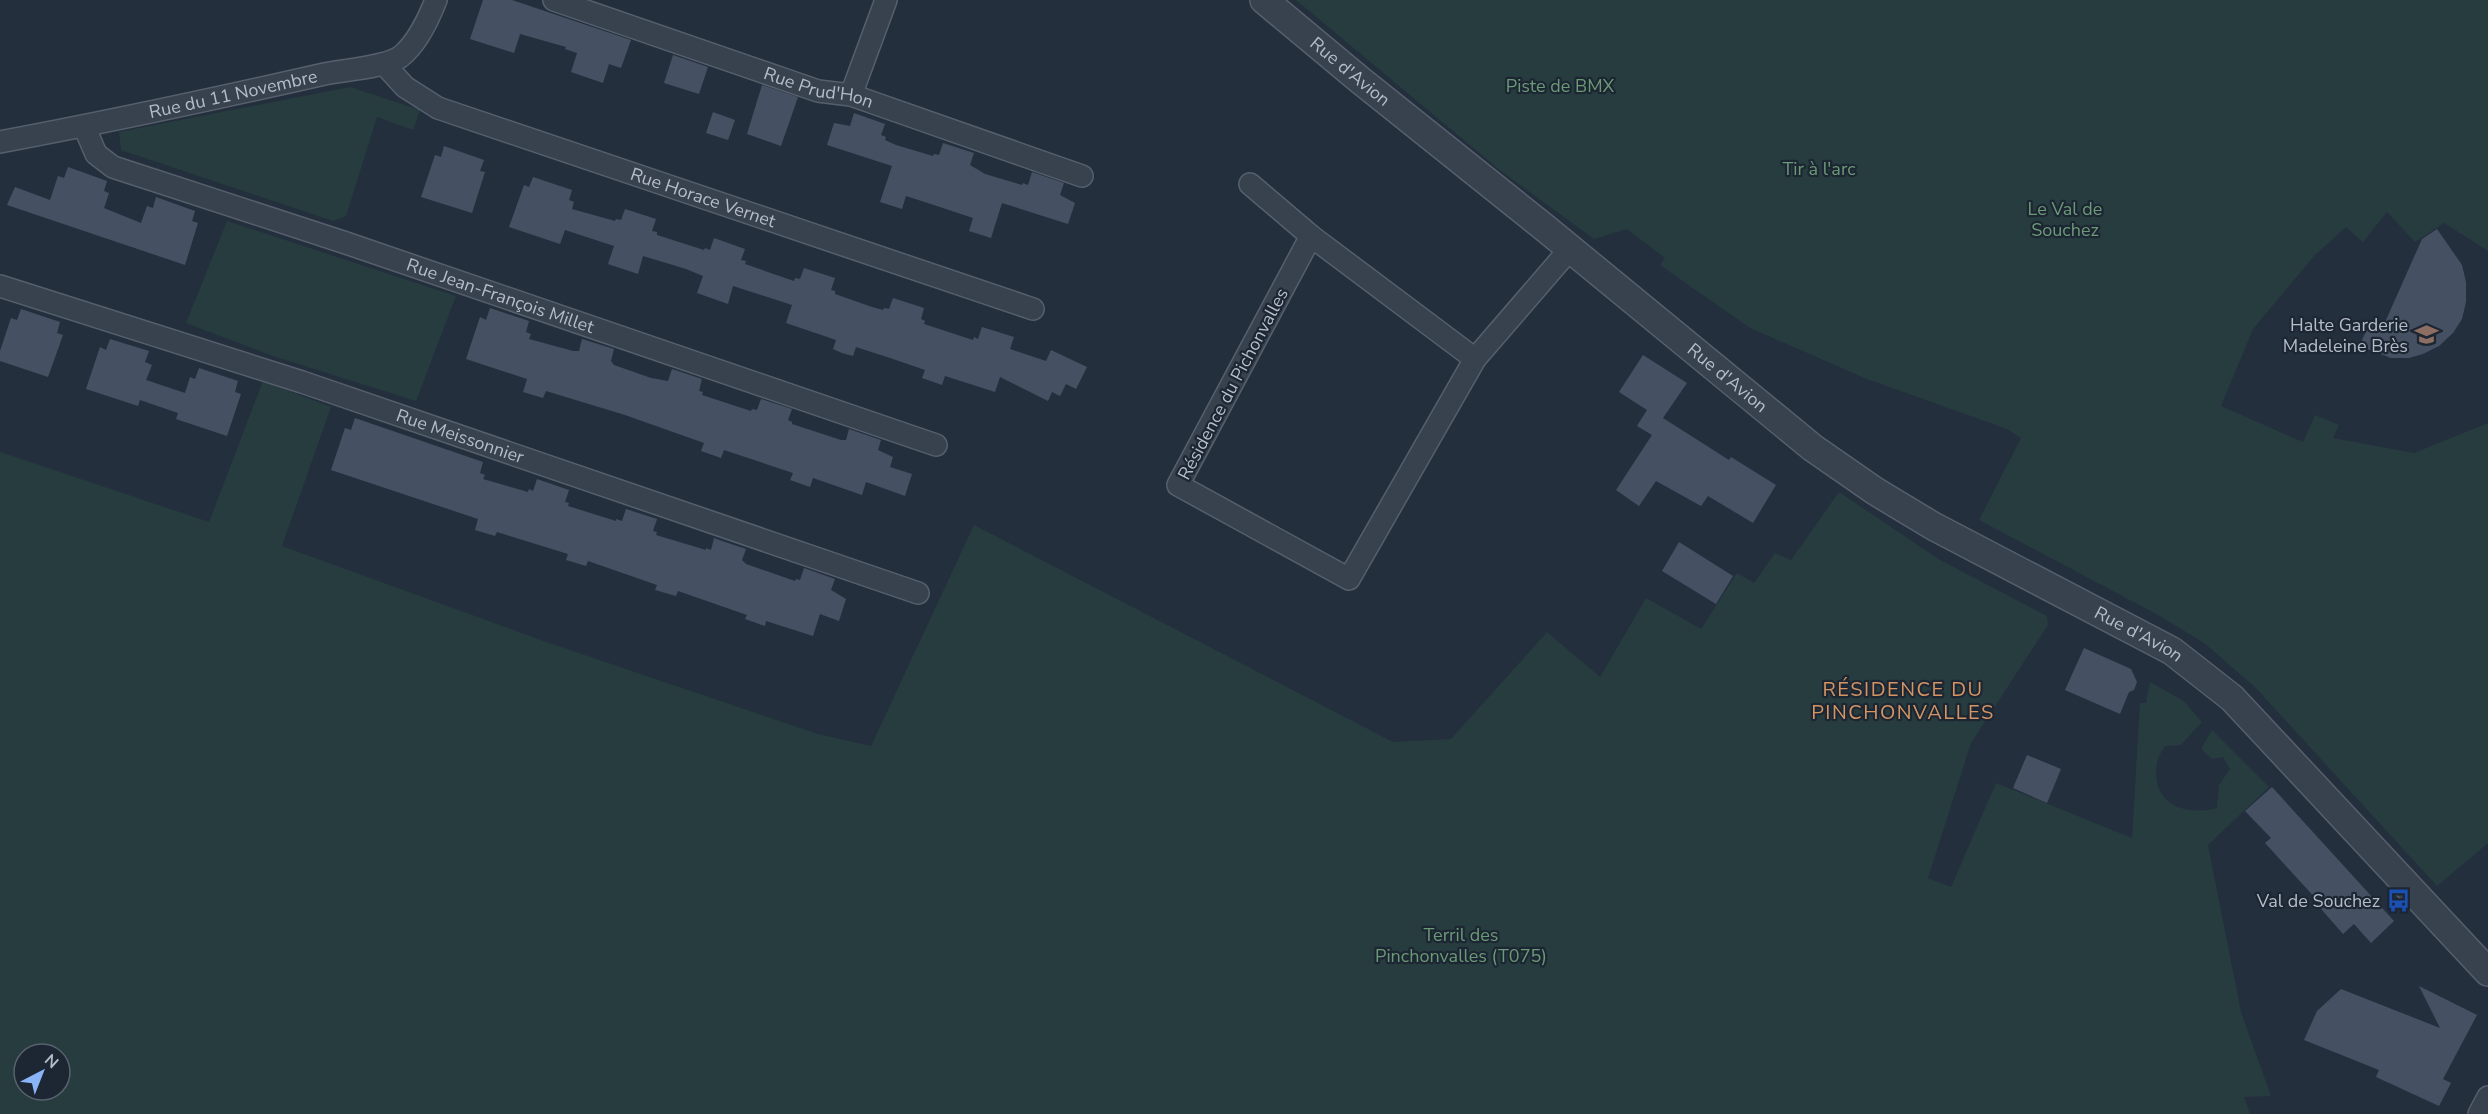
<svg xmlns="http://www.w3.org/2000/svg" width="2488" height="1114" font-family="'Nunito Sans',sans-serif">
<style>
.green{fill:#263c3f;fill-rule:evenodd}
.building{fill:#455162}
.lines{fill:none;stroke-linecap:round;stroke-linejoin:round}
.minor-casing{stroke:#565f6c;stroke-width:24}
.tertiary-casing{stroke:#565f6c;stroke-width:30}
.minor{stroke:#38414e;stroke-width:21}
.tertiary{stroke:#38414e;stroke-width:27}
.labels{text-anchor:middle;stroke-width:4.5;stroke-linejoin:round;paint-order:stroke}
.street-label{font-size:18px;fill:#b4bcc9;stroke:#1d2633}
.park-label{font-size:18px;fill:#6b9a76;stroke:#1d2633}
.poi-label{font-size:18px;fill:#b4bcc9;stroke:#1d2633;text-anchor:end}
.neighbourhood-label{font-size:20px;letter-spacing:1.5px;fill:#d59563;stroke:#1d2633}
</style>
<rect width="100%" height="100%" fill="#242f3e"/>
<!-- green -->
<g class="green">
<path d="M1296,0H2488V251L2444,223L2415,242L2387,212L2363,242L2346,227L2314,256L2253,329L2221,406L2303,442L2315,415L2339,425L2333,438L2414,453L2488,423V843L2437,886L2255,687L2204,643L2160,616L1979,520L2021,438L2007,429L1867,379L1750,328L1660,265L1665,258L1627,229L1594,239L1501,171Z"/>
<path d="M350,87L420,110L413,130L377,117L346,216L333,221L121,150L119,132Z"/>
<path d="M227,221L456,296L416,401L273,356L186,323Z"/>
<path d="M263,381L331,407L282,546L552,644L818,734L871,746L974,525L1393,742L1451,739L1547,632L1600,677L1646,598L1701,629L1737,573L1754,583L1775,553L1791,560L1839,492L1940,560L2047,616L2048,625L1971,743L1928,878L1951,887L1996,783L2132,838L2140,703H2146L2150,682L2184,701L2202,722L2181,745L2165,746C2162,751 2158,757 2157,763C2150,803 2184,817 2217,808L2219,785L2230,769L2223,757L2212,759L2201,749L2212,730L2269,787L2208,845L2241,1012L2271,1096L2244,1097L2250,1114H0V452L209,522ZM24,1054H60V1090H24Z"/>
</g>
<!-- building -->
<g class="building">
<path d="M483,0H512L631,40L621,68L609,64L603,83L571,72L577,53L565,49L566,47L520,34L514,53L470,39Z"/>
<path d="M673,55L708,67L699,94L664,83Z"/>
<path d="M762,85L798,97L781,146L747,134Z"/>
<path d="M713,112L735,120L728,140L706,133Z"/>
<path d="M854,113L885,124L881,135L886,137L885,140L896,145L933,156L934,154L939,155L943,143L974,153L970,165L985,174L1022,185L1023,183L1028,185L1032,172L1064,183L1060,195L1075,203L1068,224L1002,203L991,238L969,231L973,218L940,207L906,196L902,209L880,202L892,166L827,145L834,123L850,126Z"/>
<path d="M444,146L484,160L480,171L485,172L472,213L421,197L435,155L441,157Z"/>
<path d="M68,167L107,181L104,191L109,193L104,208L141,223L147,206L153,208L156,197L195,211L192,221L198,223L185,265L7,205L15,187L50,200L58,176L64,178Z"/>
<path d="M533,177L572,190L569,200L574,202L572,209L615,221L616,219L621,220L625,209L656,219L652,231L657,232V235L704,250L705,248L710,250L714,238L745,249L741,260L746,261L745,264L794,281L795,278L800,279L804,268L835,278L831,290L835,291V294L872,307L883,310L884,308L889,309L893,298L924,308L921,319L925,321L924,324L973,340L974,337L978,339L982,327L1014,337L1010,349L1046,361L1051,350L1087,367L1076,389L1066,384L1060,396L1052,392L1048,401L1000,377L995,392L945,376L942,385L922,378L925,370L890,358L856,347L853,356L842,353L833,349L836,340L786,323L792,305L733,286L728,304L697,293L703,276L686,269L643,256L638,274L608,264L614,246L565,230L560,244L509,227L524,185L529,187Z"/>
<path d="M2437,229L2462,265L2466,282V302L2462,319L2453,333L2439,346L2423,354L2409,358H2391L2359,346L2370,323L2382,329L2422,239Z"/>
<path d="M490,308L529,321L526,332L531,334L529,339L573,351H579L582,339L614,349L611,361L614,365L651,378L668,381L672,369L702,379L699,391L703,392L702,395L751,411L752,409L757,410L761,399L792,409L788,420L792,422V424L841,440H846L849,429L881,440L878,450L893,457L890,467L912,474L905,496L866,482L862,495L813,478L810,487L790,480L793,473L724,450L721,458L701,451L704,443L625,415L546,391L543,398L523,392L527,379L466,359L480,317L486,320Z"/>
<path d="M21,309L60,322L57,333L63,335L48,377L0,361V351L11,318L17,320Z"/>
<path d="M110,339L149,351L145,362L152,365L146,380L185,393L190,377L195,379L199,368L238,381L235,392L241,394L227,436L176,419L178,413L140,400L138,406L86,389L100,347L106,350Z"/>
<path d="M1643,355L1687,383L1663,418L1729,460L1731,457L1776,485L1753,523L1708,496L1701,506L1656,481L1639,506L1616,490L1652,435L1637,426L1647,410L1619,392Z"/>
<path d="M355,418L483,462L480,473L485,475L483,479L528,492L529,489L533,491L537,479L569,490L565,502L569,503L568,506L616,521V519L622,521L626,509L657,519L653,531L657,532L656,535L706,550V548L711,550L714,538L725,542L746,549L742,560L746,564L795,581L796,579L800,580L804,568L835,579L831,590L846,599L839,621L820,614L813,636L766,621L765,626L745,619L747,615L678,591L676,596L655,590L657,585L588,561L586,566L566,560L568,554L497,532L495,536L475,530L478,519L331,470L345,428L351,430Z"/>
<path d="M1679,542L1733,576L1716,604L1662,571Z"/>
<path d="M2084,648L2131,669L2137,682L2134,690L2129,692L2120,714L2065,690Z"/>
<path d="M2027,755L2061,769L2047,803L2013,788Z"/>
<path d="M2272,787L2394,921L2371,943L2354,924L2343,934L2315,902L2317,900L2265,843L2271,838L2245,811Z"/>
<path d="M2419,986L2477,1015L2443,1079L2451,1083L2439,1106L2376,1077L2379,1070L2304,1040L2317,1011L2341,989L2440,1028Z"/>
</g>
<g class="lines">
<defs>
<g id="minor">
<path id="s1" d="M554,0L818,91L851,95L1082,176"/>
<path id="s2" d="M384,64L405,87L438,108L1033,309"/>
<path d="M851,95L886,0"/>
<path id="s3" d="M84,126L96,154L113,167L346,243L936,445"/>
<path id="s4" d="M0,142C107,122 214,99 320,75C341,70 384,68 400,57C416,45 429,18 436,0"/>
<path d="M1250,184L1311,236"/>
<path id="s5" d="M0,286L302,382L918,593"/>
<path d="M1475,359L1311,236L1178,485L1349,579L1475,359L1570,249"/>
<path d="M2479,1114L2488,1097"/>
</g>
<g id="tertiary">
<path id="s6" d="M1264,0L1360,80L1545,228L1813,448L1875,491L1933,526L2172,651L2232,698L2488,972"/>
</g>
</defs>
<!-- minor casing -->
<use href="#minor" class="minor-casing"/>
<!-- tertiary casing -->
<use href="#tertiary" class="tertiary-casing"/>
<!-- minor -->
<use href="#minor" class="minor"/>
<!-- tertiary -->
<use href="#tertiary" class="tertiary"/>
</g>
<!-- icons -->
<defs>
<symbol id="school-bare" viewBox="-9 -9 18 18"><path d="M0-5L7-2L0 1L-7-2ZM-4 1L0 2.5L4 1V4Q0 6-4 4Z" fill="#8d6e63" stroke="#1d2633" stroke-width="2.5" paint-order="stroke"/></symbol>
<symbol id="bus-bare" viewBox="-9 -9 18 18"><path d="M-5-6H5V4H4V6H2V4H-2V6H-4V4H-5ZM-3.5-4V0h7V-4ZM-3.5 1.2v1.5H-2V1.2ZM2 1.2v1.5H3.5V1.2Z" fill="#1a4fb4" stroke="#1d2633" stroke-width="2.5" paint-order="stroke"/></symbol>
</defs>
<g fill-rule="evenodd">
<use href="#school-bare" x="2410" y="318" width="33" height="33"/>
<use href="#bus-bare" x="2382" y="884" width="33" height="33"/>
</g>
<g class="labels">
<!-- street labels -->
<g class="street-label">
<text dy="6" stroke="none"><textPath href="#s6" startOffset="112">Rue d'Avion</textPath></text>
<text dy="6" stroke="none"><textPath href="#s1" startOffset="279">Rue Prud'Hon</textPath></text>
<text dy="6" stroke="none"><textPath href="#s4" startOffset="238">Rue du 11 Novembre</textPath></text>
<text dy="6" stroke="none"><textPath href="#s2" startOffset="350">Rue Horace Vernet</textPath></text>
<text dy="6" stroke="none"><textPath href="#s3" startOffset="460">Rue Jean-François Millet</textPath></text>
<text dy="6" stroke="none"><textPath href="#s6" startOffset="598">Rue d'Avion</textPath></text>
<text transform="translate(1233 384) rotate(-62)" y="6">Résidence du Pichonvalles</text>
<text dy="6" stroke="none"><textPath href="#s5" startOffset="484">Rue Meissonnier</textPath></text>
<text dy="6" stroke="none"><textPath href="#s6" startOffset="1084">Rue d'Avion</textPath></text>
</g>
<!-- park labels -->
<g class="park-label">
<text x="1560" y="92">Piste de BMX</text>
<text x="1819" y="175">Tir à l'arc</text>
<text x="2065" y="215">Le Val de<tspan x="2065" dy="21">Souchez</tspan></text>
<text x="1461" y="941">Terril des<tspan x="1461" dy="21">Pinchonvalles (T075)</tspan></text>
</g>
<!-- poi labels -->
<g class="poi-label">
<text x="2408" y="331">Halte Garderie<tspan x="2408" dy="21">Madeleine Brès</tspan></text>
<text x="2380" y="907">Val de Souchez</text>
</g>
<!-- neighbourhood labels -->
<g class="neighbourhood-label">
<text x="1903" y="696">RÉSIDENCE DU<tspan x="1903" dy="23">PINCHONVALLES</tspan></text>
</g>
</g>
<!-- north arrow -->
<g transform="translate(42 1072) rotate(42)"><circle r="28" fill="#1d2633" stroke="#59626f" stroke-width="1.5"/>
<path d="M0-4.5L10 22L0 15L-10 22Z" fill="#8ab4f8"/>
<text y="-9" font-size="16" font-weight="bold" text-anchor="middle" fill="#b4bcc9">N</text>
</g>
</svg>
